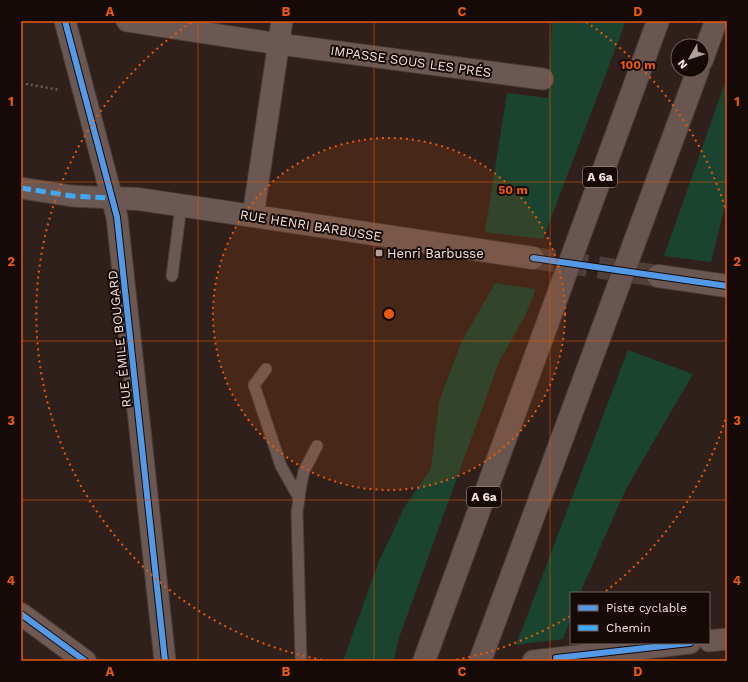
<svg xmlns="http://www.w3.org/2000/svg" width="748" height="682" font-family="'Work Sans',sans-serif">
<style>
.green{fill:#1a4330}
.lines{fill:none;stroke-linecap:round;stroke-linejoin:round}
.tertiary-tunnel{stroke:#4e3d38;stroke-width:22;stroke-dasharray:22 11;stroke-linecap:butt}
.service-casing{stroke:#4a3c38;stroke-width:13}
.minor-casing{stroke:#4a3c38;stroke-width:23}
.tertiary-casing{stroke:#4a3c38;stroke-width:24}
.secondary-casing{stroke:#4a3c38;stroke-width:24}
.motorway-casing{stroke:#4a3c38;stroke-width:24}
.path{stroke:#6b5c57;stroke-width:2.5;stroke-dasharray:2 3;stroke-linecap:butt}
.service{stroke:#6b5853;stroke-width:11}
.minor{stroke:#6b5853;stroke-width:21}
.tertiary{stroke:#6b5853;stroke-width:22}
.secondary{stroke:#6f5a53;stroke-width:22}
.motorway{stroke:#695650;stroke-width:22}
.quiet{stroke:#3fa9f5;stroke-width:5;stroke-dasharray:10 5;stroke-linecap:butt}
.cycleway-casing{stroke:#160a07;stroke-width:8}
.cycleway{stroke:#5399e6;stroke-width:6}
.grid{fill:none;stroke:#e8590c;stroke-width:1;stroke-opacity:0.55}
.ring{fill:none;stroke:#e8590c;stroke-width:2;stroke-dasharray:2 4}
.poi-dot{fill:#b19f99;stroke:#160a07;stroke-width:1.5}
.labels{text-anchor:middle;stroke-width:4;stroke-linejoin:round;paint-order:stroke}
.shield{fill:#160a07;stroke:#b4a29d;stroke-width:1}
.shield-label{font-size:12px;font-weight:bold;fill:#f7e3dd}
.street-label{font-size:13px;fill:#f7e3dd;stroke:#160a07}
.poi-label{font-size:13px;fill:#f7e3dd;stroke:#160a07;text-anchor:start}
.centre{fill:#e8590c;stroke:#160a07;stroke-width:2}
.ring-label{font-size:12px;text-anchor:middle;font-weight:bold;fill:#e8590c;stroke:#160a07;stroke-width:4;stroke-linejoin:round;paint-order:stroke}
.neatline{fill:none;stroke:#e8590c;stroke-width:1.5}
.grid-label{font-size:13px;text-anchor:middle;font-weight:bold;fill:#e8590c}
</style>
<rect width="100%" height="100%" fill="#30201b"/>
<!-- green -->
<g class="green">
<path d="M552,21H626L543,239L485,232L507,93L548,98Z"/>
<path d="M727,77V198L711,262L664,256Z"/>
<path d="M495,283L536,289L525,316L499,362L399,638L394,660L343,661L379,561L405,506L431,469L439,402L461,343Z"/>
<path d="M628,350L693,374L626,489L580,593H571V618L563,639L516,645Z"/>
</g>
<g class="lines">
<!-- tertiary-tunnel -->
<path class="tertiary-tunnel" d="M533,258L658,276"/>
<defs>
<g id="service">
<path d="M172,276L181,206"/>
<path d="M266,369L254,385L281,466L299,498"/>
<path d="M301,661L297,512L301,485L304,471L317,446"/>
</g>
<g id="minor">
<path d="M65,21L117,217L165,661"/>
<path d="M127,21L279,44L543,79"/>
<path d="M21,188L72,196L112,198"/>
<path d="M253,216L282,21"/>
<path d="M709,641L727,639"/>
<path d="M533,661L690,643"/>
</g>
<g id="tertiary">
<path d="M112,198L138,199L253,216L533,258"/>
<path d="M658,276L727,286"/>
</g>
<path id="secondary" d="M21,614L85,661"/>
<g id="motorway">
<path d="M702,60L716,21"/>
<path d="M424,661L658,21"/>
<path d="M480,661L698,70"/>
</g>
</defs>
<!-- service casing -->
<use href="#service" class="service-casing"/>
<!-- minor casing -->
<use href="#minor" class="minor-casing"/>
<!-- tertiary casing -->
<use href="#tertiary" class="tertiary-casing"/>
<!-- secondary casing -->
<use href="#secondary" class="secondary-casing"/>
<!-- motorway casing -->
<use href="#motorway" class="motorway-casing"/>
<!-- path -->
<path class="path" d="M21,83L60,90"/>
<!-- service -->
<use href="#service" class="service"/>
<!-- minor -->
<use href="#minor" class="minor"/>
<!-- tertiary -->
<use href="#tertiary" class="tertiary"/>
<!-- secondary -->
<use href="#secondary" class="secondary"/>
<!-- motorway -->
<use href="#motorway" class="motorway"/>
<!-- quiet -->
<path class="quiet" d="M21,188L72,196L112,198"/>
<defs>
<g id="cycleway">
<path d="M65,21L117,217L165,661"/>
<path d="M533,258L727,286"/>
<path d="M21,614L85,661"/>
<path d="M556,658L690,643"/>
</g>
</defs>
<!-- cycleway casing -->
<use href="#cycleway" class="cycleway-casing"/>
<!-- cycleway -->
<use href="#cycleway" class="cycleway"/>
</g>
<!-- grid -->
<path class="grid" d="M198,21V661M374,21V661M550,21V661M21,182H727M21,341H727M21,500H727"/>
<!-- distance rings -->
<circle cx="389" cy="314" r="176" fill="#e8590c" fill-opacity=".12"/>
<g class="ring">
<circle cx="389" cy="314" r="176"/>
<path d="M727 414A352 352 0 0 1 606 591M570 616A352 352 0 0 1 450 661M328 661A352 352 0 0 1 192 22M586 22A352 352 0 0 1 727 214"/>
</g>
<!-- markers -->
<rect class="poi-dot" x="375" y="249" width="8" height="8" rx="2"/>
<g class="labels">
<!-- shield labels -->
<g class="shield">
<rect x="583" y="167" width="34" height="20" rx="3"/>
<rect x="467" y="487" width="34" height="20" rx="3"/>
</g>
<g class="shield-label">
<text x="600" y="181">A 6a</text>
<text x="484" y="501">A 6a</text>
</g>
<!-- street labels -->
<g class="street-label">
<text transform="translate(411 61) rotate(8)" y="5">IMPASSE SOUS LES PRÉS</text>
<text transform="translate(311 225) rotate(9)" y="5">RUE HENRI BARBUSSE</text>
<text transform="translate(119 339) rotate(-96)" y="5">RUE ÉMILE BOUGARD</text>
</g>
<!-- poi labels -->
<g class="poi-label">
<text x="387" y="258">Henri Barbusse</text>
</g>
</g>
<circle cx="389" cy="314" r="6" class="centre"/>
<g class="ring-label">
<text x="638" y="69">100 m</text>
<text x="513" y="194">50 m</text>
</g>
<!-- border -->
<rect width="748" height="682" fill="none" stroke="#160a07" stroke-width="44"/>
<!-- legend -->
<rect x="570" y="592" width="140" height="52" fill="#160a07" stroke="#70615d"/>
<rect x="578" y="605" width="20" height="6" fill="#5399e6" stroke="#70615d"/>
<text x="606" y="612" font-size="12" fill="#f7e3dd">Piste cyclable</text>
<rect x="578" y="625" width="20" height="6" fill="#3fa9f5" stroke="#70615d"/>
<text x="606" y="632" font-size="12" fill="#f7e3dd">Chemin</text>
<!-- north arrow -->
<g transform="translate(690 58) rotate(231)"><circle r="19" fill="#160a07" stroke="#70615d"/>
<path d="M0-3L7 15L0 10L-7 15Z" fill="#b19f99"/>
<text y="-6" font-size="11" font-weight="bold" text-anchor="middle" fill="#f7e3dd">N</text>
</g>
<rect x="22" y="22" width="704" height="638" class="neatline"/>
<g class="grid-label">
<text x="110" y="16">A</text>
<text x="286" y="16">B</text>
<text x="462" y="16">C</text>
<text x="638" y="16">D</text>
<text x="11" y="106">1</text>
<text x="737" y="106">1</text>
<text x="11" y="266">2</text>
<text x="737" y="266">2</text>
<text x="11" y="425">3</text>
<text x="737" y="425">3</text>
<text x="11" y="585">4</text>
<text x="737" y="585">4</text>
<text x="110" y="676">A</text>
<text x="286" y="676">B</text>
<text x="462" y="676">C</text>
<text x="638" y="676">D</text>
</g>
</svg>
